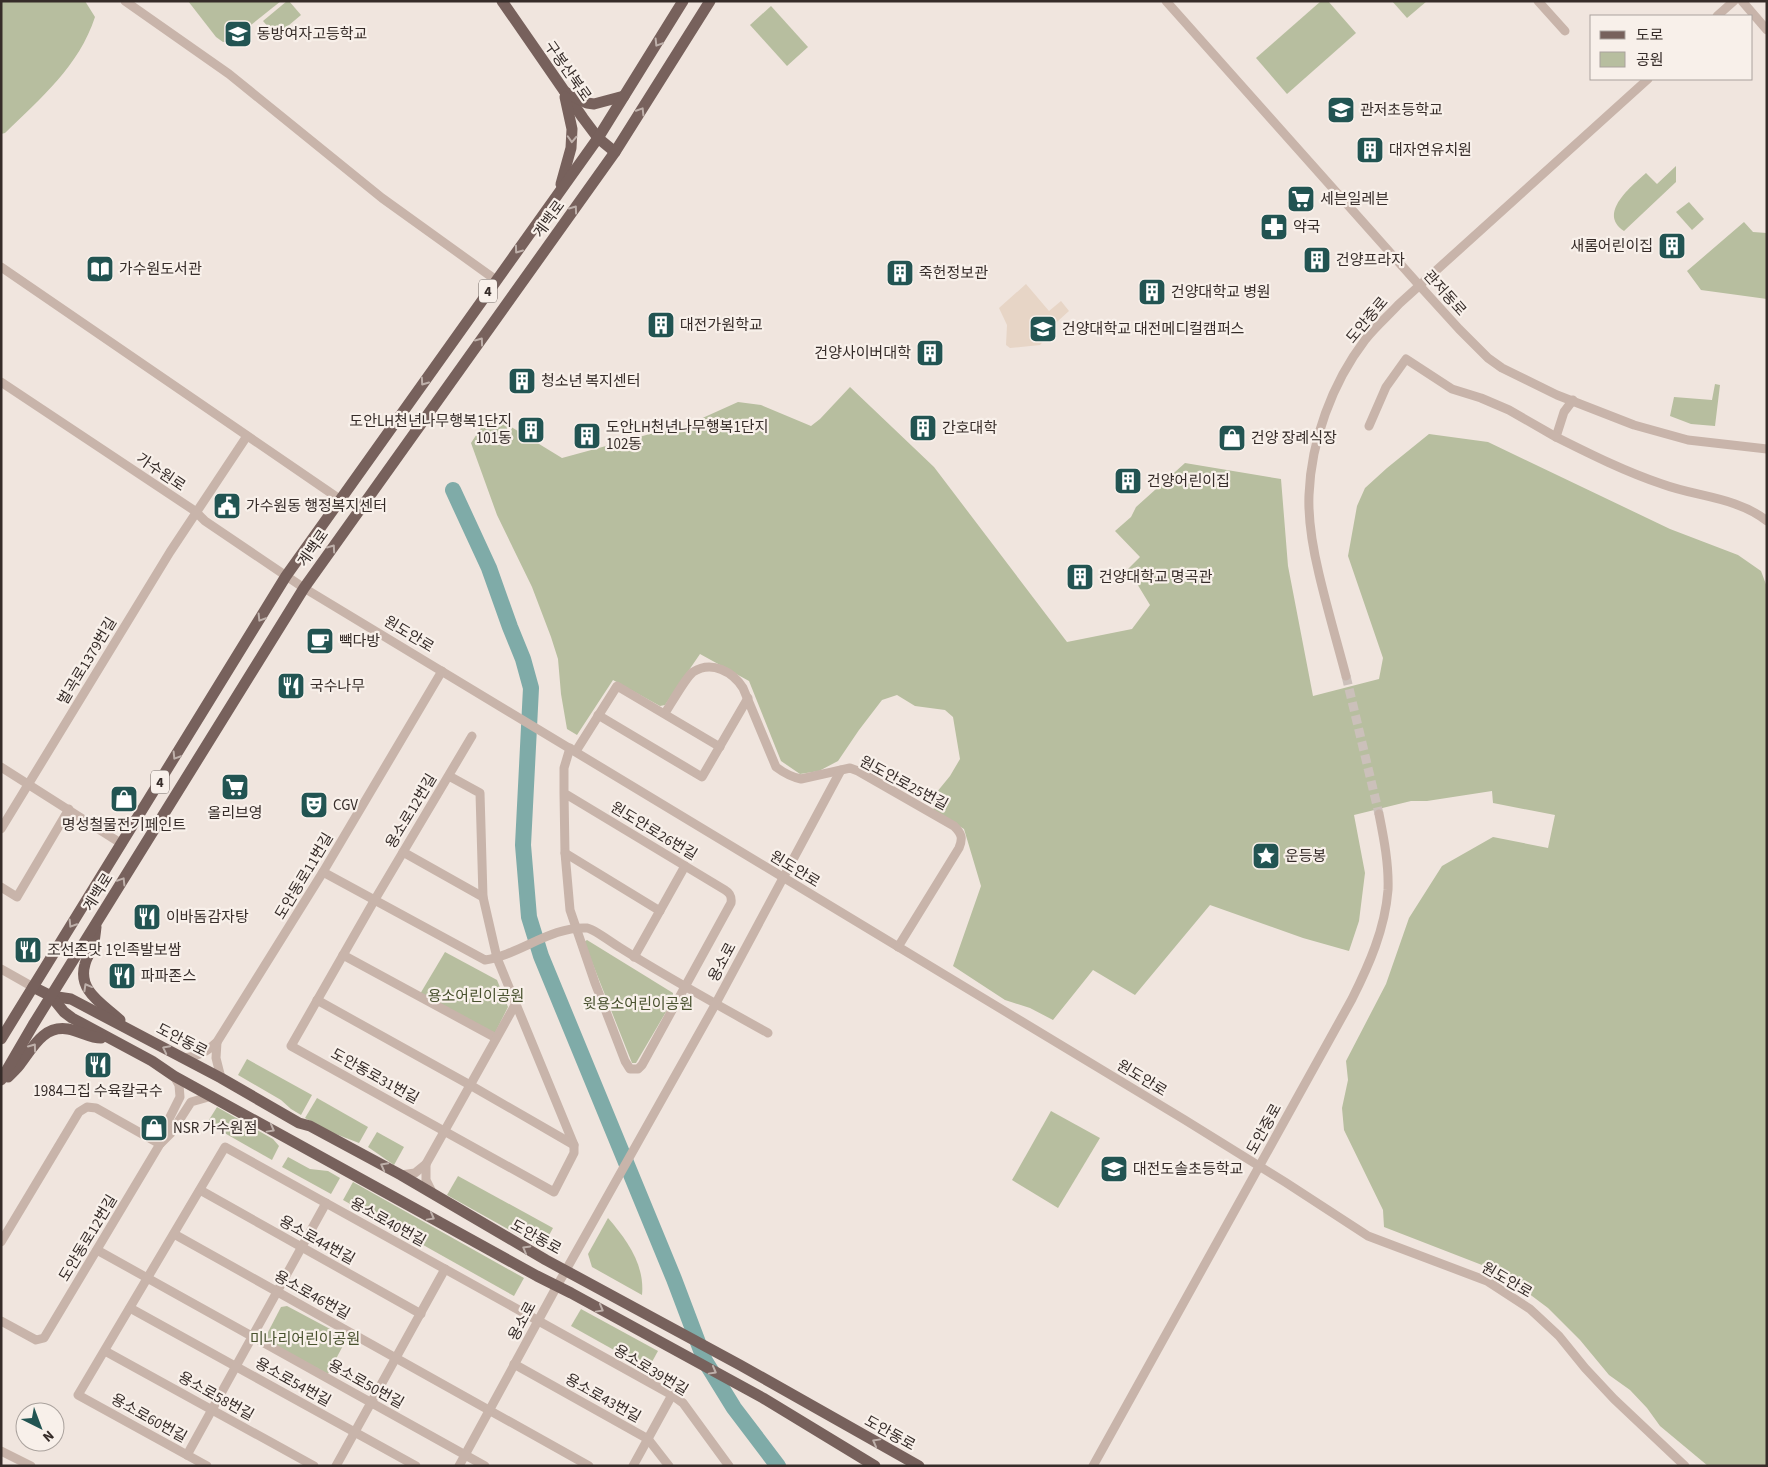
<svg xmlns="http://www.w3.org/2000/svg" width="1768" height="1467" font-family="'Source Sans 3','Noto Sans KR',sans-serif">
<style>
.green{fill:#b7be9f}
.plaza{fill:#e7d5c6}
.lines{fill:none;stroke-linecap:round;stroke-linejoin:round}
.river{stroke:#7faba8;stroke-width:16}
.minor-tunnel{stroke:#cbc0ba;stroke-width:9;stroke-dasharray:9 4.5;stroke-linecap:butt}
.minor{stroke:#c8b4aa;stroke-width:9}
.major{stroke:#77615c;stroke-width:11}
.oneway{stroke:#beb0aa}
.labels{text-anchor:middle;stroke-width:4.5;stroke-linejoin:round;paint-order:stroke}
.shield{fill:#f8f0ea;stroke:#706763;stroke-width:1}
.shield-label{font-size:14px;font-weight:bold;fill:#362c29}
.poi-label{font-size:15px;fill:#362c29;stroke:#f8f0ea;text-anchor:start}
.street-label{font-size:15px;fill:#362c29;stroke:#f8f0ea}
.park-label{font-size:15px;fill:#49522f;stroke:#f8f0ea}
</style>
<rect width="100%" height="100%" fill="#f0e5de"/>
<!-- green -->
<g class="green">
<path d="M1,1H85L95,17C79,66 41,98 5,133L1,134Z"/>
<path d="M188,1H281L231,41L223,42L216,37Z"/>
<path d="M287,1H289L301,15L276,36L263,21Z"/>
<path d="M1321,1H1328L1356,33L1287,94L1256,58Z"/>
<path d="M1392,1H1427L1407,18Z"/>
<path d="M771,6L808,47L787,66L750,25Z"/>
<path d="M1676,166V182L1624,231C1597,213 1632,186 1646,173L1657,184Z"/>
<path d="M1689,202L1704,219L1692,230L1676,212Z"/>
<path d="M1744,222L1753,232L1767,233V299L1701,290L1687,271Z"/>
<path d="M1715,384L1720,385L1715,426L1691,424L1670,416L1674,397L1712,400Z"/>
<path d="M850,387L934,467L1067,642L1132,629L1150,605L1128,569L1140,557L1115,531L1131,517L1136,507L1185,463L1281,479L1288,566L1313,696L1379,679L1383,658L1348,556L1357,506L1365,488L1387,468L1429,434L1488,442L1670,529L1738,555L1761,571L1767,587V1466H1708L1660,1426L1647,1408L1630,1390L1609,1375L1580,1340L1548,1308L1500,1272L1384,1227L1383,1210L1344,1130L1342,1108L1348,1080L1346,1061L1386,984L1409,918L1442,866L1493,837L1548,848L1555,815L1493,803L1492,791L1427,801H1411L1354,815L1365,873L1359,921L1349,951L1303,938L1210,905L1135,995L1093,970L1053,1020L1030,1008L1005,1000L953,966L981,886L964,829L934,811L932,798L950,776L960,759L953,717L945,710L915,706L897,695L882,700L859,730L838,761L819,771L800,774L781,761L749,681L700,654L665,705L660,706L613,680L577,735L567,729L561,694L558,659L551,637L532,587L497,515L471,443L490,414L562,458L650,434L678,429L738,402L761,405L811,426L820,419Z"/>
<path d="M587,940L673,993V1000L636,1063H632L584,942Z"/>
<path d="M445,952L497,980L508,1007L495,1033L420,994Z"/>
<path d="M247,1059L312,1095L301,1115L291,1109L281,1100L238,1075Z"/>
<path d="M317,1098L368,1127L359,1143L328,1131L305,1118Z"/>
<path d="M217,1107L273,1139L279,1146L272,1160L207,1123Z"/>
<path d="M1051,1111L1100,1138L1058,1208L1012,1180Z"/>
<path d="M377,1132L404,1147L394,1165L368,1147Z"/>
<path d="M288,1157L310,1169L328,1171L340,1178L331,1194L282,1167Z"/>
<path d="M458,1176L553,1228L542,1248L447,1195Z"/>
<path d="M353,1182L524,1278L514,1296L343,1200Z"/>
<path d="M608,1218C627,1240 645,1265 642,1295L592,1267L588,1254Z"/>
<path d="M287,1306L347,1338L328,1374L266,1341V1336L281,1307Z"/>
<path d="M581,1309L658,1351L648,1369L571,1326Z"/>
</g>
<!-- plaza -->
<path class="plaza" d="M1026,284L1049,311L1061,301L1069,311L1048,330V336L1040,345L1010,348L1006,345L1007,325L999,308Z"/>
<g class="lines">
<!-- river -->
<path class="river" d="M453,490L489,568L510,627L523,659L531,688L523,845L529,917L541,956L674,1279L705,1361L734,1408L778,1466"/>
<!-- minor-tunnel -->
<path class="minor-tunnel" d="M1346,676L1379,814"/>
<!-- minor -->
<g class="minor">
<path d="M125,1L229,74L382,198L496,280"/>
<path d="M1166,1L1419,285L1459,329L1488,358L1502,368L1557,395L1634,425L1688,440L1767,449"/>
<path d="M1538,1L1565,31"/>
<path d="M1742,1L1767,30"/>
<path d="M1717,16L1734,1"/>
<path d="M1,267L341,500"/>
<path d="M1,382L195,511L205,521L304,588L1185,1120L1285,1182L1368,1236L1487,1281L1530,1309L1559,1336L1585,1368L1614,1399L1685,1466"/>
<path d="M1573,400L1564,412L1556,437C1590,454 1626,472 1662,484C1697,497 1737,497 1767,521"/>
<path d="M1369,426L1386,387L1406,359L1452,389L1481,398L1509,410L1556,437"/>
<path d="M1346,676C1337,642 1327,608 1319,574C1313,549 1308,520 1309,495C1311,441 1332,383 1365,340C1375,327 1388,316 1399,304L1648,79"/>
<path d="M665,713C671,704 686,677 693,672C712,660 733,672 743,688L776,767C784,773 791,777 801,779L850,768L858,771L954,826C962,834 963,838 959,848L898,947"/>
<path d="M598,715L702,777L748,698"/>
<path d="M576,751L617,686L720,747"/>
<path d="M1,767L122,844"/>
<path d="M449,776L480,793L483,897L497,958L574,1145V1153L554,1192L291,1046L374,901L472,736"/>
<path d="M564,793L725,890C730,893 732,896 731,903L642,1065L638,1069H630L625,1061L595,983L570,910L565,853L564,793V768L570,748"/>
<path d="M1,829L170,552L247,436"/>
<path d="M403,852L483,897"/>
<path d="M565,853L660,911"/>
<path d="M323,872L485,960C519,955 551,926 587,928C594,929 612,943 619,947C668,978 718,1005 768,1033"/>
<path d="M1,887L17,897L69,809"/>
<path d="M343,955L496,1038"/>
<path d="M634,957L685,866"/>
<path d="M1,969L33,987"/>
<path d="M317,1000L470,1085L574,1145"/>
<path d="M217,1042L216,1058L221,1078"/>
<path d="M184,1058C198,1056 207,1052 217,1042L323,872L442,671"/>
<path d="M160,1144L163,1131L180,1097L179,1085L174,1076"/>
<path d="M426,1164V1180L432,1192"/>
<path d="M401,1175L415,1173L426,1164L515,1005"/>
<path d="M200,1190L421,1314"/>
<path d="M174,1234L589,1466"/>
<path d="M1,1242L79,1112L87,1107L96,1108L160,1144"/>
<path d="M97,1250L485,1466"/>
<path d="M130,1308L416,1466"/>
<path d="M1,1321L36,1340L44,1338L160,1144L171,1133L191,1102L212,1096"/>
<path d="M105,1351L314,1466"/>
<path d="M514,1364L648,1439L669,1466"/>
<path d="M1,1451L31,1466"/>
<path d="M187,1455L326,1203"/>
<path d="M207,1466L78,1395L225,1147L672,1395L683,1403L729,1466"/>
<path d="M336,1466L445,1269"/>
<path d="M459,1466L557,1286L715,1005L841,770"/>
<path d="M633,1466L672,1395"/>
<path d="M1093,1466L1352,999C1369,965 1385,929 1388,890C1389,865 1384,839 1379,814"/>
</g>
<!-- major -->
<g class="major">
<path d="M502,1L583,118L598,138L615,152"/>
<path d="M565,92L587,103L594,104L624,96"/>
<path d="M561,184L571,148L572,129L565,97"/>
<path d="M96,927C95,934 95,943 91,950C89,955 86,959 85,964C77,991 103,1004 120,1020"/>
<path d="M33,987L51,996L71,999L221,1078L299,1123L310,1126L401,1175L546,1260L740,1365L919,1466"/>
<path d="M51,996L64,1012L72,1018L152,1061L174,1076L537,1276L571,1293L763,1398L875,1466"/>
<path d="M1,1039L286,576L598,138L683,1"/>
<path d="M8,1077C12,1073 18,1068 21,1063C33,1047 44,1025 68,1029C80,1031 90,1038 101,1038"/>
<path d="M1,1080L33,1025L304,588L615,152L710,1"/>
</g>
</g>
<!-- one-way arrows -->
<defs><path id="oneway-chevron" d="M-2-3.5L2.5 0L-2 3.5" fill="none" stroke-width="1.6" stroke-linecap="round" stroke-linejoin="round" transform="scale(1.25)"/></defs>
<g class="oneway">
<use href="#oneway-chevron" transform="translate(658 43) rotate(122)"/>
<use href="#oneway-chevron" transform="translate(641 111) rotate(-58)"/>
<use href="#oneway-chevron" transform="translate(572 139) rotate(93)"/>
<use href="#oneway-chevron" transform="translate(574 209) rotate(-54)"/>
<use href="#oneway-chevron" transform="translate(518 250) rotate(126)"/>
<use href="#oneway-chevron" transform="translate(480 341) rotate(-54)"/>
<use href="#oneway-chevron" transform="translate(424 382) rotate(125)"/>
<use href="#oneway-chevron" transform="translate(332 548) rotate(-55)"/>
<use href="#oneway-chevron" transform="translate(261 618) rotate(122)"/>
<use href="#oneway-chevron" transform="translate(176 756) rotate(122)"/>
<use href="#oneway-chevron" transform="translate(122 881) rotate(-58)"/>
<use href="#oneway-chevron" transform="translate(72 924) rotate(122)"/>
<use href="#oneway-chevron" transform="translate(87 987) rotate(-119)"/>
<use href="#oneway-chevron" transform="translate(33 1047) rotate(-54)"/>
<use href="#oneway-chevron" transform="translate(166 1049) rotate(-153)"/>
<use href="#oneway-chevron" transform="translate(271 1129) rotate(29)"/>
<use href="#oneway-chevron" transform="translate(384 1166) rotate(-152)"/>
<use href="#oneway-chevron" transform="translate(431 1217) rotate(29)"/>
<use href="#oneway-chevron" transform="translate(526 1249) rotate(-150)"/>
<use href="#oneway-chevron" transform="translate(600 1309) rotate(29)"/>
<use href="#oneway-chevron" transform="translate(713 1371) rotate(29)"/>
<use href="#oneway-chevron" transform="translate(876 1442) rotate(-151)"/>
</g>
<!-- icons -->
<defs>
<symbol id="school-square" viewBox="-11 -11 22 22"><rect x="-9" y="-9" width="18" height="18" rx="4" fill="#225452" stroke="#f8f0ea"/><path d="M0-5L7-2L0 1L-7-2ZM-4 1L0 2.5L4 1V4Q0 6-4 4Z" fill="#fff"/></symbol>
<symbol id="building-square" viewBox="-11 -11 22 22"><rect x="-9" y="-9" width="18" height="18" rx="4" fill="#225452" stroke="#f8f0ea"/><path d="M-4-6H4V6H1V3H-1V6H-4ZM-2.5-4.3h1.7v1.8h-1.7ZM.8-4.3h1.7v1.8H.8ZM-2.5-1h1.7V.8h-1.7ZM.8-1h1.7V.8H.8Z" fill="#fff"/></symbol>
<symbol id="supermarket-square" viewBox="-11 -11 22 22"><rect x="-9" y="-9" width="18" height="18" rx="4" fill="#225452" stroke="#f8f0ea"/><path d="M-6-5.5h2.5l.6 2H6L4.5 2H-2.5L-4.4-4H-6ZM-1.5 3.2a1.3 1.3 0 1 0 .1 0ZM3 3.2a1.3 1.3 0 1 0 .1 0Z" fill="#fff"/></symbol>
<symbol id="pharmacy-square" viewBox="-11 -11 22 22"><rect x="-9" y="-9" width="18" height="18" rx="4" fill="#225452" stroke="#f8f0ea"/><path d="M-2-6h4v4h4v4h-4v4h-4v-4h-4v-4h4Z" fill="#fff"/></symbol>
<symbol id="library-square" viewBox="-11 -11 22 22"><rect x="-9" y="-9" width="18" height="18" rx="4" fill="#225452" stroke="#f8f0ea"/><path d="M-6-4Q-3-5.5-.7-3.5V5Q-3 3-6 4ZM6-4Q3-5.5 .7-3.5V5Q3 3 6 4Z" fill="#fff"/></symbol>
<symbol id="university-square" viewBox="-11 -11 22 22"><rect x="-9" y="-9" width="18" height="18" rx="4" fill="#225452" stroke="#f8f0ea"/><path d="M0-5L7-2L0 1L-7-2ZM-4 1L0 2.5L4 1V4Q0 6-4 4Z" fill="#fff"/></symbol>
<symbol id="shop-square" viewBox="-11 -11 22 22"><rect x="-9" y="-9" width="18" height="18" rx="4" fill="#225452" stroke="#f8f0ea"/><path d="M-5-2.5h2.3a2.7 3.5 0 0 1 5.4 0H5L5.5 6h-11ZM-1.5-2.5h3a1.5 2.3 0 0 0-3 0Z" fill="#fff"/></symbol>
<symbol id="civic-square" viewBox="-11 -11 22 22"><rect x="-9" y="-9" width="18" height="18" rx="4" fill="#225452" stroke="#f8f0ea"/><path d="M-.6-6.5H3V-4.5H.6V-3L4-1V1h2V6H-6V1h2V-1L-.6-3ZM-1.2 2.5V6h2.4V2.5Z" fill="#fff"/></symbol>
<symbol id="cafe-square" viewBox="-11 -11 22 22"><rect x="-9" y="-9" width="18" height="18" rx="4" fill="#225452" stroke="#f8f0ea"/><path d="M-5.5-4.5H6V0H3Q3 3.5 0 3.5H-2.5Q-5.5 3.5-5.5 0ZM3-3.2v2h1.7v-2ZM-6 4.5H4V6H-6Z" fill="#fff"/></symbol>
<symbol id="restaurant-square" viewBox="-11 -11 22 22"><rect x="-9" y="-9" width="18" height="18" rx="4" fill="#225452" stroke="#f8f0ea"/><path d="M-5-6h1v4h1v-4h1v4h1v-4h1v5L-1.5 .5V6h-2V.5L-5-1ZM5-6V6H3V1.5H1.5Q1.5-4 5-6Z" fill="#fff"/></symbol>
<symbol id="theatre-square" viewBox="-11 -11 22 22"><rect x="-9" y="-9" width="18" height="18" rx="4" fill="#225452" stroke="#f8f0ea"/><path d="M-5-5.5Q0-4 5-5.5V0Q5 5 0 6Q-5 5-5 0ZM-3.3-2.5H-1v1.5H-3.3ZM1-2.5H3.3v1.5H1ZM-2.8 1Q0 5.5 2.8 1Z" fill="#fff"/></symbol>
<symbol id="sight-square" viewBox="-11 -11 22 22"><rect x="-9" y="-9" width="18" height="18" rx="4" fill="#225452" stroke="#f8f0ea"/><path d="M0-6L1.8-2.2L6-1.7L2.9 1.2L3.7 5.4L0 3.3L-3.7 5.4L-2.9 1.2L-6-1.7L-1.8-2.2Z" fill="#fff"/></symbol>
</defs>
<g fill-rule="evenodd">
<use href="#school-square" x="222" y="18" width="32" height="32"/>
<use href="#school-square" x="1325" y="94" width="32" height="32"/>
<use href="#building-square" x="1354" y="134" width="32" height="32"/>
<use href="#supermarket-square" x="1285" y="183" width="32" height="32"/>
<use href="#pharmacy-square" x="1258" y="211" width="32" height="32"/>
<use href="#building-square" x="1656" y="230" width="32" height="32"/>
<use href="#building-square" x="1301" y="244" width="32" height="32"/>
<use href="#library-square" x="84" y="253" width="32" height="32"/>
<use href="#building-square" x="884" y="257" width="32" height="32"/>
<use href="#building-square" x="1136" y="276" width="32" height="32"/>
<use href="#building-square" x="645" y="309" width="32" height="32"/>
<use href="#university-square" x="1027" y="313" width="32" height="32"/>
<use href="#building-square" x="914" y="337" width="32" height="32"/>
<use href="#building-square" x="506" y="365" width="32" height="32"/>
<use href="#building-square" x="907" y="412" width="32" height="32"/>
<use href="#building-square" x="515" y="414" width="32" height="32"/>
<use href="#building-square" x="571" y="420" width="32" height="32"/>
<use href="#shop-square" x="1216" y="422" width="32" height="32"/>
<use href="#building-square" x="1112" y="465" width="32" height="32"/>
<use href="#civic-square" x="211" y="490" width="32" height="32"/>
<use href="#building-square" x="1064" y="561" width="32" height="32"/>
<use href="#cafe-square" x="304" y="625" width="32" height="32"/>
<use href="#restaurant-square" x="275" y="670" width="32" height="32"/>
<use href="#supermarket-square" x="219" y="771" width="32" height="32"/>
<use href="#shop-square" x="108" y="783" width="32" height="32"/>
<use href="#theatre-square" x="298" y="789" width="32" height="32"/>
<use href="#sight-square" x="1250" y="840" width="32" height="32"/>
<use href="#restaurant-square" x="131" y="901" width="32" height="32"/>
<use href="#restaurant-square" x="12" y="934" width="32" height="32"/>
<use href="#restaurant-square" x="106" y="960" width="32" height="32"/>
<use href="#restaurant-square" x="82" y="1049" width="32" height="32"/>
<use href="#shop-square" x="138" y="1112" width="32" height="32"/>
<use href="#school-square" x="1098" y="1153" width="32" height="32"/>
</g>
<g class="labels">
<!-- shield labels -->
<g class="shield">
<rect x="479" y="279.5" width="18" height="23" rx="4"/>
<rect x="151" y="770.5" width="18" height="23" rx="4"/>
</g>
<g class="shield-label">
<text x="488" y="296">4</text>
<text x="160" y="787">4</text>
</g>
<!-- poi labels -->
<g class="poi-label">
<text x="257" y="39">동방여자고등학교</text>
<text x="1360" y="115">관저초등학교</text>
<text x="1389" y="155">대자연유치원</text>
<text x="1320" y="204">세븐일레븐</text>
<text x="1293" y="232">약국</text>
<text x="1653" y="251" text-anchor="end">새롬어린이집</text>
<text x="1336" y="265">건양프라자</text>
<text x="119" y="274">가수원도서관</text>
<text x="919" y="278">죽헌정보관</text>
<text x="1171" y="297">건양대학교 병원</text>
<text x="680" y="330">대전가원학교</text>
<text x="1062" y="334">건양대학교 대전메디컬캠퍼스</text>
<text x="911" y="358" text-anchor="end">건양사이버대학</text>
<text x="541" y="386">청소년 복지센터</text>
<text x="512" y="426" text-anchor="end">도안LH천년나무행복1단지<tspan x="512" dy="17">101동</tspan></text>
<text x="606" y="432">도안LH천년나무행복1단지<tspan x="606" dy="17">102동</tspan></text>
<text x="942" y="433">간호대학</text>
<text x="1251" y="443">건양 장례식장</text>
<text x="1147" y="486">건양어린이집</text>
<text x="246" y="511">가수원동 행정복지센터</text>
<text x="1099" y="582">건양대학교 명곡관</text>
<text x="339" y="646">빽다방</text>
<text x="310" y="691">국수나무</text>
<text x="333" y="810">CGV</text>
<text x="235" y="818" text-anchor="middle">올리브영</text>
<text x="124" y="830" text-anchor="middle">명성철물전기페인트</text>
<text x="1285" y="861">운등봉</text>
<text x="166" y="922">이바돔감자탕</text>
<text x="47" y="955">조선존맛 1인족발보쌈</text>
<text x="141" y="981">파파존스</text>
<text x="98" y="1096" text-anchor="middle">1984그집 수육칼국수</text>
<text x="173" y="1133">NSR 가수원점</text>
<text x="1133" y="1174">대전도솔초등학교</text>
</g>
<!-- street labels -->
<g class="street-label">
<text transform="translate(568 71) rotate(55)" y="5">구봉산북로</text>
<text transform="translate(549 219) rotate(-54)" y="5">계백로</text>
<text transform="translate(1445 293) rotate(48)" y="5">관저동로</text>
<text transform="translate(1367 320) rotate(-50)" y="5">도안중로</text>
<text transform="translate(161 472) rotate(34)" y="5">가수원로</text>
<text transform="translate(313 548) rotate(-55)" y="5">계백로</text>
<text transform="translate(409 634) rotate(31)" y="5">원도안로</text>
<text transform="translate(87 661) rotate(-59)" y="5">벌곡로1379번길</text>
<text transform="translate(904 783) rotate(28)" y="5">원도안로25번길</text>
<text transform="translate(411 811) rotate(-59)" y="5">용소로12번길</text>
<text transform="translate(654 831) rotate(31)" y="5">원도안로26번길</text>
<text transform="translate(795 869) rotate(31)" y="5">원도안로</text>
<text transform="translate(304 876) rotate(-59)" y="5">도안동로11번길</text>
<text transform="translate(98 892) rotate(-58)" y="5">계백로</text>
<text transform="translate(722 962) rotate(-62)" y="5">용소로</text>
<text transform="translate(182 1040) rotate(27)" y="5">도안동로</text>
<text transform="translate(375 1076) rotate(29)" y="5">도안동로31번길</text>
<text transform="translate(1142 1078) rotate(31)" y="5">원도안로</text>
<text transform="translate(1264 1129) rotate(-61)" y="5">도안중로</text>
<text transform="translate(388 1222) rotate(29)" y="5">용소로40번길</text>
<text transform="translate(536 1237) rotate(29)" y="5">도안동로</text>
<text transform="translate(88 1238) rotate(-59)" y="5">도안동로12번길</text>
<text transform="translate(317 1240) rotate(29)" y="5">용소로44번길</text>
<text transform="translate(1507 1280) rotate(30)" y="5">원도안로</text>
<text transform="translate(312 1295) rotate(29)" y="5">용소로46번길</text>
<text transform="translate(522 1321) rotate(-62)" y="5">용소로</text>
<text transform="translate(651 1370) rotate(31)" y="5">용소로39번길</text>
<text transform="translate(293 1382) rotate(29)" y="5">용소로54번길</text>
<text transform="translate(366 1384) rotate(29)" y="5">용소로50번길</text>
<text transform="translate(216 1396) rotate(29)" y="5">용소로58번길</text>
<text transform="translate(603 1398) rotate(29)" y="5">용소로43번길</text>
<text transform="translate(149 1418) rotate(29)" y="5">용소로60번길</text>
<text transform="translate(890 1433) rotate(29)" y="5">도안동로</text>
</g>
<!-- park labels -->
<g class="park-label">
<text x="476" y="1001">용소어린이공원</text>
<text x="638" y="1009">윗용소어린이공원</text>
<text x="305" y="1344">미나리어린이공원</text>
</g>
</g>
<!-- border -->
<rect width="1768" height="1467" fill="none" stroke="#362c29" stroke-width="5"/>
<!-- legend -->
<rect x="1590" y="15" width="162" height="65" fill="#f8f0ea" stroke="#aaa29d"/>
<rect x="1600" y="31" width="25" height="8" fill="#77615c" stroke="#aaa29d"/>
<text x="1636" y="40" font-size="15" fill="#362c29">도로</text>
<rect x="1600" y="52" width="25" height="15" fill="#b7be9f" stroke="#aaa29d"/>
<text x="1636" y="65" font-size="15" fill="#362c29">공원</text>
<!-- north arrow -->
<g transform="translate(40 1427) rotate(138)"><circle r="24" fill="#f8f0ea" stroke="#aaa29d"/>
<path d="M0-4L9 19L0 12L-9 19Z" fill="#225452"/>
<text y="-8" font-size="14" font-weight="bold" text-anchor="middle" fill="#362c29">N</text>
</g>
</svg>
